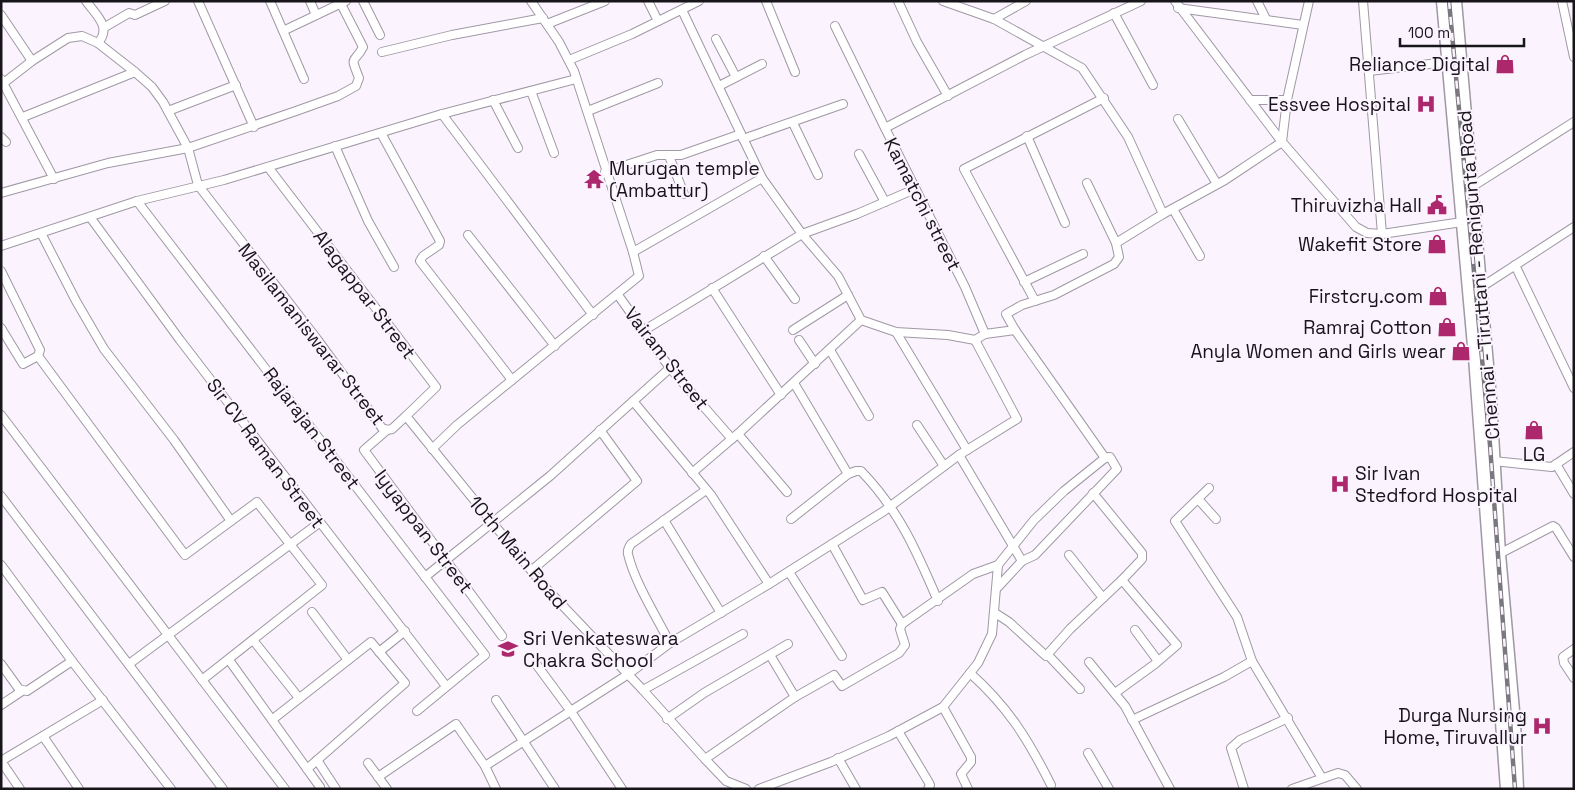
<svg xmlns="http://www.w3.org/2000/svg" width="1575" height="790" font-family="'Space Grotesk',sans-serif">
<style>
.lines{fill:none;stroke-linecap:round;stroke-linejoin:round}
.minor-casing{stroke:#a098a4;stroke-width:10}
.trunk-casing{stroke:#a098a4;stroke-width:15}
.minor{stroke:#fff;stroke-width:8}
.trunk{stroke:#fff;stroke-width:12}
.rail-casing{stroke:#7b777e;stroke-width:4.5}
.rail{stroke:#fbf4ff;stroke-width:2.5;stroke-dasharray:8;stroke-linecap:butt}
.labels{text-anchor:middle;stroke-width:4;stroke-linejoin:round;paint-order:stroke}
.poi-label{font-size:19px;fill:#18151a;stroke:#fbf4ff;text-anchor:end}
.street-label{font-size:19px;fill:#18151a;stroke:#fbf4ff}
</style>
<rect width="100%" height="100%" fill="#fbf4ff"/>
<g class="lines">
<defs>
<g id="minor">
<path d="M198,1L254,127"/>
<path d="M270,1L304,79"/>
<path d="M310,1L316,15"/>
<path d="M363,1L380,35"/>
<path d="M648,1L658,21"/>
<path d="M766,1L795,72"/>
<path d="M898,1L917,42L948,96"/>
<path d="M943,1L994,19L1082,68L1128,137L1163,214"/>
<path d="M1175,1L1282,142L1356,227L1367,233L1382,234L1462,222"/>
<path d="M1257,1L1266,19"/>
<path d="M1363,1L1382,234"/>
<path d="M1562,1L1574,57"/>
<path d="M1178,8L1303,25"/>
<path d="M682,10L762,178L802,234L838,276L861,320L896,332L948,335L975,340L985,334L1015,330L1006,314L1022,305L1054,295L1114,264L1119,257L1116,243L1163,214L1225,180L1282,142L1287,100L1309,1"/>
<path d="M1114,13L1153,85"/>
<path d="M1,15L32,61"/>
<path d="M994,19L1026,1"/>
<path d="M547,24L605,1"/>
<path d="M835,26L885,128"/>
<path d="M105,27L129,13L135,15L165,1"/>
<path d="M285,30L346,1"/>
<path d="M716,39L736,77"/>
<path d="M98,43L135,72L152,87L163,102L188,148L198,185L317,339L382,428L387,430L392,429L406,416L543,585L643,690L705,759L795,697L834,675L842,686L899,653L905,645L900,629L902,624L973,574L998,565"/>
<path d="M382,52L452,35L543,18"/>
<path d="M569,60L632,34L699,1"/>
<path d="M1369,71L1447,62"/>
<path d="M1,79L54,179"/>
<path d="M1,85L32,61L68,38L82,36L98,43C112,27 96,15 86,1"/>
<path d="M719,86L762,64"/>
<path d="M531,91L554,153"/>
<path d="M493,100L518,148"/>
<path d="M1250,100H1287"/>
<path d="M168,111L236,85"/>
<path d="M588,111L658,83"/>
<path d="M442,114L593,315"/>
<path d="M23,117L135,72"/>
<path d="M1178,119L1217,184"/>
<path d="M793,123L818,175"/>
<path d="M381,133L440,241L439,245L423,256L420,261L512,380"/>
<path d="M1027,136L1065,223"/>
<path d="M1,137L6,142"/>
<path d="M743,139L843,104"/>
<path d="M335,146L368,221L394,267"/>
<path d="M859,154L885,202"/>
<path d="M669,156L684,194"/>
<path d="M268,167L436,387L406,416"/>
<path d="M605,172L657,155H681L741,134"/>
<path d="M1087,183L1116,243"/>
<path d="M1470,188L1574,122"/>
<path d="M1,193L108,163L188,148L296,111L338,96L356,86L359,78C349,53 354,65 363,47L341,4"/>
<path d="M137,201L485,655L417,711"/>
<path d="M1173,209L1200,256"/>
<path d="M90,217L180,340L446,686"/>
<path d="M468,235L555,346"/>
<path d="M1,246L137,201L224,180L442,114L576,79"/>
<path d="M633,252L762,178"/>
<path d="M764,256L795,299"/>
<path d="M1515,265L1574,388"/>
<path d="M1,271L40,350L38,356"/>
<path d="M1024,282L1083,254"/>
<path d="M712,288L781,395"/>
<path d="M1477,290L1574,227"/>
<path d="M618,295L670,368L732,439"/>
<path d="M1035,301L964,169L1104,98"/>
<path d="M1,328L23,364L38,356L185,555L231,521L174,440L104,349L76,301L41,233"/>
<path d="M793,330L848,295"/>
<path d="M643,331L802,234L857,214L915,189"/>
<path d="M896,332L967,450L959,455L1022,561"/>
<path d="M985,334L965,287L885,128L1025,55L1141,1"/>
<path d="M799,340L815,364"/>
<path d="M830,350L869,416"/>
<path d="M794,383L848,474"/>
<path d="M633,401L711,495L769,584"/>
<path d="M1,415L285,789"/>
<path d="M917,425L944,466"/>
<path d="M387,430L364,450L502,636"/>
<path d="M738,434L787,492"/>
<path d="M432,449L457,425L639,276L633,252L574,71L559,42L531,1"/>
<path d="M967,450L1017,419L975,340"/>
<path d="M1493,461L1552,467L1574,452"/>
<path d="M1556,464L1574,494"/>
<path d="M692,473L741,431L861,320"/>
<path d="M1209,488L1175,521L1237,617L1252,661"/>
<path d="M1093,493L1142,553V559L1122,580L1177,645L1155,664L1115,693"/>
<path d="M1,496L223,789"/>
<path d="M1198,499L1216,519"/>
<path d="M791,519L848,474L856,471H861C899,510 917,552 938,601"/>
<path d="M664,520L721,613"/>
<path d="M832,544L863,600L882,592L902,624"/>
<path d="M1499,554L1553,526L1556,528L1574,557"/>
<path d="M1069,555L1103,598"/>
<path d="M1,565L72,661L171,789"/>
<path d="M532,570L637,481L600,430"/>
<path d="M789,572L842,656"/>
<path d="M425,577L550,476L670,368"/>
<path d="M998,587L1022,561L1035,555L1117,469L1110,457L1105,458L1015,330"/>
<path d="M312,612L348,660"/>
<path d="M995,613L1009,622L1046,656L1070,629L1122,580"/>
<path d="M1135,630L1158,661"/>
<path d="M253,640L299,698"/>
<path d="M670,643C657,618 634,581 628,554C627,550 629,547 631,544L706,490"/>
<path d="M1574,649L1563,657L1564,663L1574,678"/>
<path d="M379,652L405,631"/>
<path d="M770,655L795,697"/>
<path d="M1048,655L1080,689"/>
<path d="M229,660L320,787"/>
<path d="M1089,662L1125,706L1170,789"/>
<path d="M1,664L19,689L27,691L72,661"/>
<path d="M129,664L319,523"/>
<path d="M536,664L570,710L622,789"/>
<path d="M970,673C1008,707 1028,739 1051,785"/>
<path d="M202,680L322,585L257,502L231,521"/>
<path d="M643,690L743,634"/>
<path d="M496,700L555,789"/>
<path d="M1,705L22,691"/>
<path d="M943,707L971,757V762L961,774L968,789"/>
<path d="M273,719L371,642L405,683L307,769"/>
<path d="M667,719L704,693L788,644"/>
<path d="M1132,720L1224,677L1252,661L1322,778"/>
<path d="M898,731L928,781L930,785L928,789"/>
<path d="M43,736L79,789"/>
<path d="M1088,753L1109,789"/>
<path d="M838,758L856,789"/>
<path d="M705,759L726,781L746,789"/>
<path d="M317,760L336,789"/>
<path d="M1,761L103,700"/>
<path d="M1,761L20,789"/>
<path d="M368,763L387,789"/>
<path d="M378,777L456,724L485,766"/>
<path d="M496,789L485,766L627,675L670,643L769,584L884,511L959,455"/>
<path d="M759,789L831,762L889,736L943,707L978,663L992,634L998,565L1034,520L1064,491L1105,458"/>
<path d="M1244,789L1231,748L1240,740L1288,718"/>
<path d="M1292,789L1338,773L1345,775L1357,789"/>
</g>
<g id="trunk">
<path d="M1443,1L1475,357L1507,789"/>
<path d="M1455,1L1490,399L1499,554L1514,722L1517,789"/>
</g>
</defs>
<!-- minor casing -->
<use href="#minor" class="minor-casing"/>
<!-- trunk casing -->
<use href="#trunk" class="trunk-casing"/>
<!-- minor -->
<use href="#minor" class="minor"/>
<!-- trunk -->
<use href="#trunk" class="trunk"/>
<defs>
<path id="rail" d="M1449,1L1490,445L1515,789"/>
</defs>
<!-- rail casing -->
<use href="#rail" class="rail-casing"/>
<!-- rail -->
<use href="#rail" class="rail"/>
</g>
<!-- icons -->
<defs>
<symbol id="shop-bare" viewBox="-9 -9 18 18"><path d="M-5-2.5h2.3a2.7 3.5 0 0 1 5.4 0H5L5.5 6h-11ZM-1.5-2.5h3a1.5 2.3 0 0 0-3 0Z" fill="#ad276d" stroke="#fbf4ff" stroke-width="2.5" paint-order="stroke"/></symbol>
<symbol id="hospital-bare" viewBox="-9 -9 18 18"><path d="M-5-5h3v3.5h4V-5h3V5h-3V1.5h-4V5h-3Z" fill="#ad276d" stroke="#fbf4ff" stroke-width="2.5" paint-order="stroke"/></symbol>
<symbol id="temple-bare" viewBox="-9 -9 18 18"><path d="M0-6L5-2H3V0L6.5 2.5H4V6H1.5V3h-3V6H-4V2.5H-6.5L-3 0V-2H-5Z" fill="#ad276d" stroke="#fbf4ff" stroke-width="2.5" paint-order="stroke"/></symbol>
<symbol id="civic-bare" viewBox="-9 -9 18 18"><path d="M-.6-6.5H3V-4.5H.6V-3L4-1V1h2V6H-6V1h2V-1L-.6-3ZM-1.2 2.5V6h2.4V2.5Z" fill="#ad276d" stroke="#fbf4ff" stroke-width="2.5" paint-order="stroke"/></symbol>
<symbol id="school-bare" viewBox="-9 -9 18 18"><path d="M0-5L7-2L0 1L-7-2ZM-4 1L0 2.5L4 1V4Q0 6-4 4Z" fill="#ad276d" stroke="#fbf4ff" stroke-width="2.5" paint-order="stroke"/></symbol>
</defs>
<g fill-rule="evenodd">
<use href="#shop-bare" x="1491" y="50" width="28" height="28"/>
<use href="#hospital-bare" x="1412" y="90" width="28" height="28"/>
<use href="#temple-bare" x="580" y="165" width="28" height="28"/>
<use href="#civic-bare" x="1423" y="191" width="28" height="28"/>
<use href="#shop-bare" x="1423" y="230" width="28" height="28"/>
<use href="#shop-bare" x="1424" y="282" width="28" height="28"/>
<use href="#shop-bare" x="1433" y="313" width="28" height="28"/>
<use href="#shop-bare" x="1447" y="337" width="28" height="28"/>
<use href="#shop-bare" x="1520" y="416" width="28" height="28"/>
<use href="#hospital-bare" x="1326" y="470" width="28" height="28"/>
<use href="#school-bare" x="494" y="635" width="28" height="28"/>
<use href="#hospital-bare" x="1528" y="712" width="28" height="28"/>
</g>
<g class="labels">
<!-- poi labels -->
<g class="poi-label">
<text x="1490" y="71">Reliance Digital</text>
<text x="1411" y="111">Essvee Hospital</text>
<text x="609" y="175" text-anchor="start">Murugan temple<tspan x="609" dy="22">(Ambattur)</tspan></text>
<text x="1422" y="212">Thiruvizha Hall</text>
<text x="1422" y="251">Wakefit Store</text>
<text x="1423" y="303">Firstcry.com</text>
<text x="1432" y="334">Ramraj Cotton</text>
<text x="1446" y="358">Anyla Women and Girls wear</text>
<text x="1534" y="461" text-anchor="middle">LG</text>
<text x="1355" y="480" text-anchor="start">Sir Ivan<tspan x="1355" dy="22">Stedford Hospital</tspan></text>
<text x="523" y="645" text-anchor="start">Sri Venkateswara<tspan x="523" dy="22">Chakra School</tspan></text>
<text x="1527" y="722">Durga Nursing<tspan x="1527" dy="22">Home, Tiruvallur</tspan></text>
</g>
<!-- street labels -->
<g class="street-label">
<text transform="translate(923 204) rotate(63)" y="7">Kamatchi street</text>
<text transform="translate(1478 275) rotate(-95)" y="7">Chennai - Tiruttani - Renigunta Road</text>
<text transform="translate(365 294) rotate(53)" y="7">Alagappar Street</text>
<text transform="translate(312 334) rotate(52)" y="7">Masilamaniswarar Street</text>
<text transform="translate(667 358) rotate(52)" y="7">Vairam Street</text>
<text transform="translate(312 428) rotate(53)" y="7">Rajarajan Street</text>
<text transform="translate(266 453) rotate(53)" y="7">Sir CV Raman Street</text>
<text transform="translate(424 531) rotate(53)" y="7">Iyyappan Street</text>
<text transform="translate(518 552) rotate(50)" y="7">10th Main Road</text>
</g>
</g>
<!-- border -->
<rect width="1575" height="790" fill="none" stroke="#18151a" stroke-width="5"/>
<!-- scale -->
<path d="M1400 38v8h124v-8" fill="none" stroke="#18151a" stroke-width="2.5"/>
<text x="1408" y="38" font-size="15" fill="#18151a" stroke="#fbf4ff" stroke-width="4" paint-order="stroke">100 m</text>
</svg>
